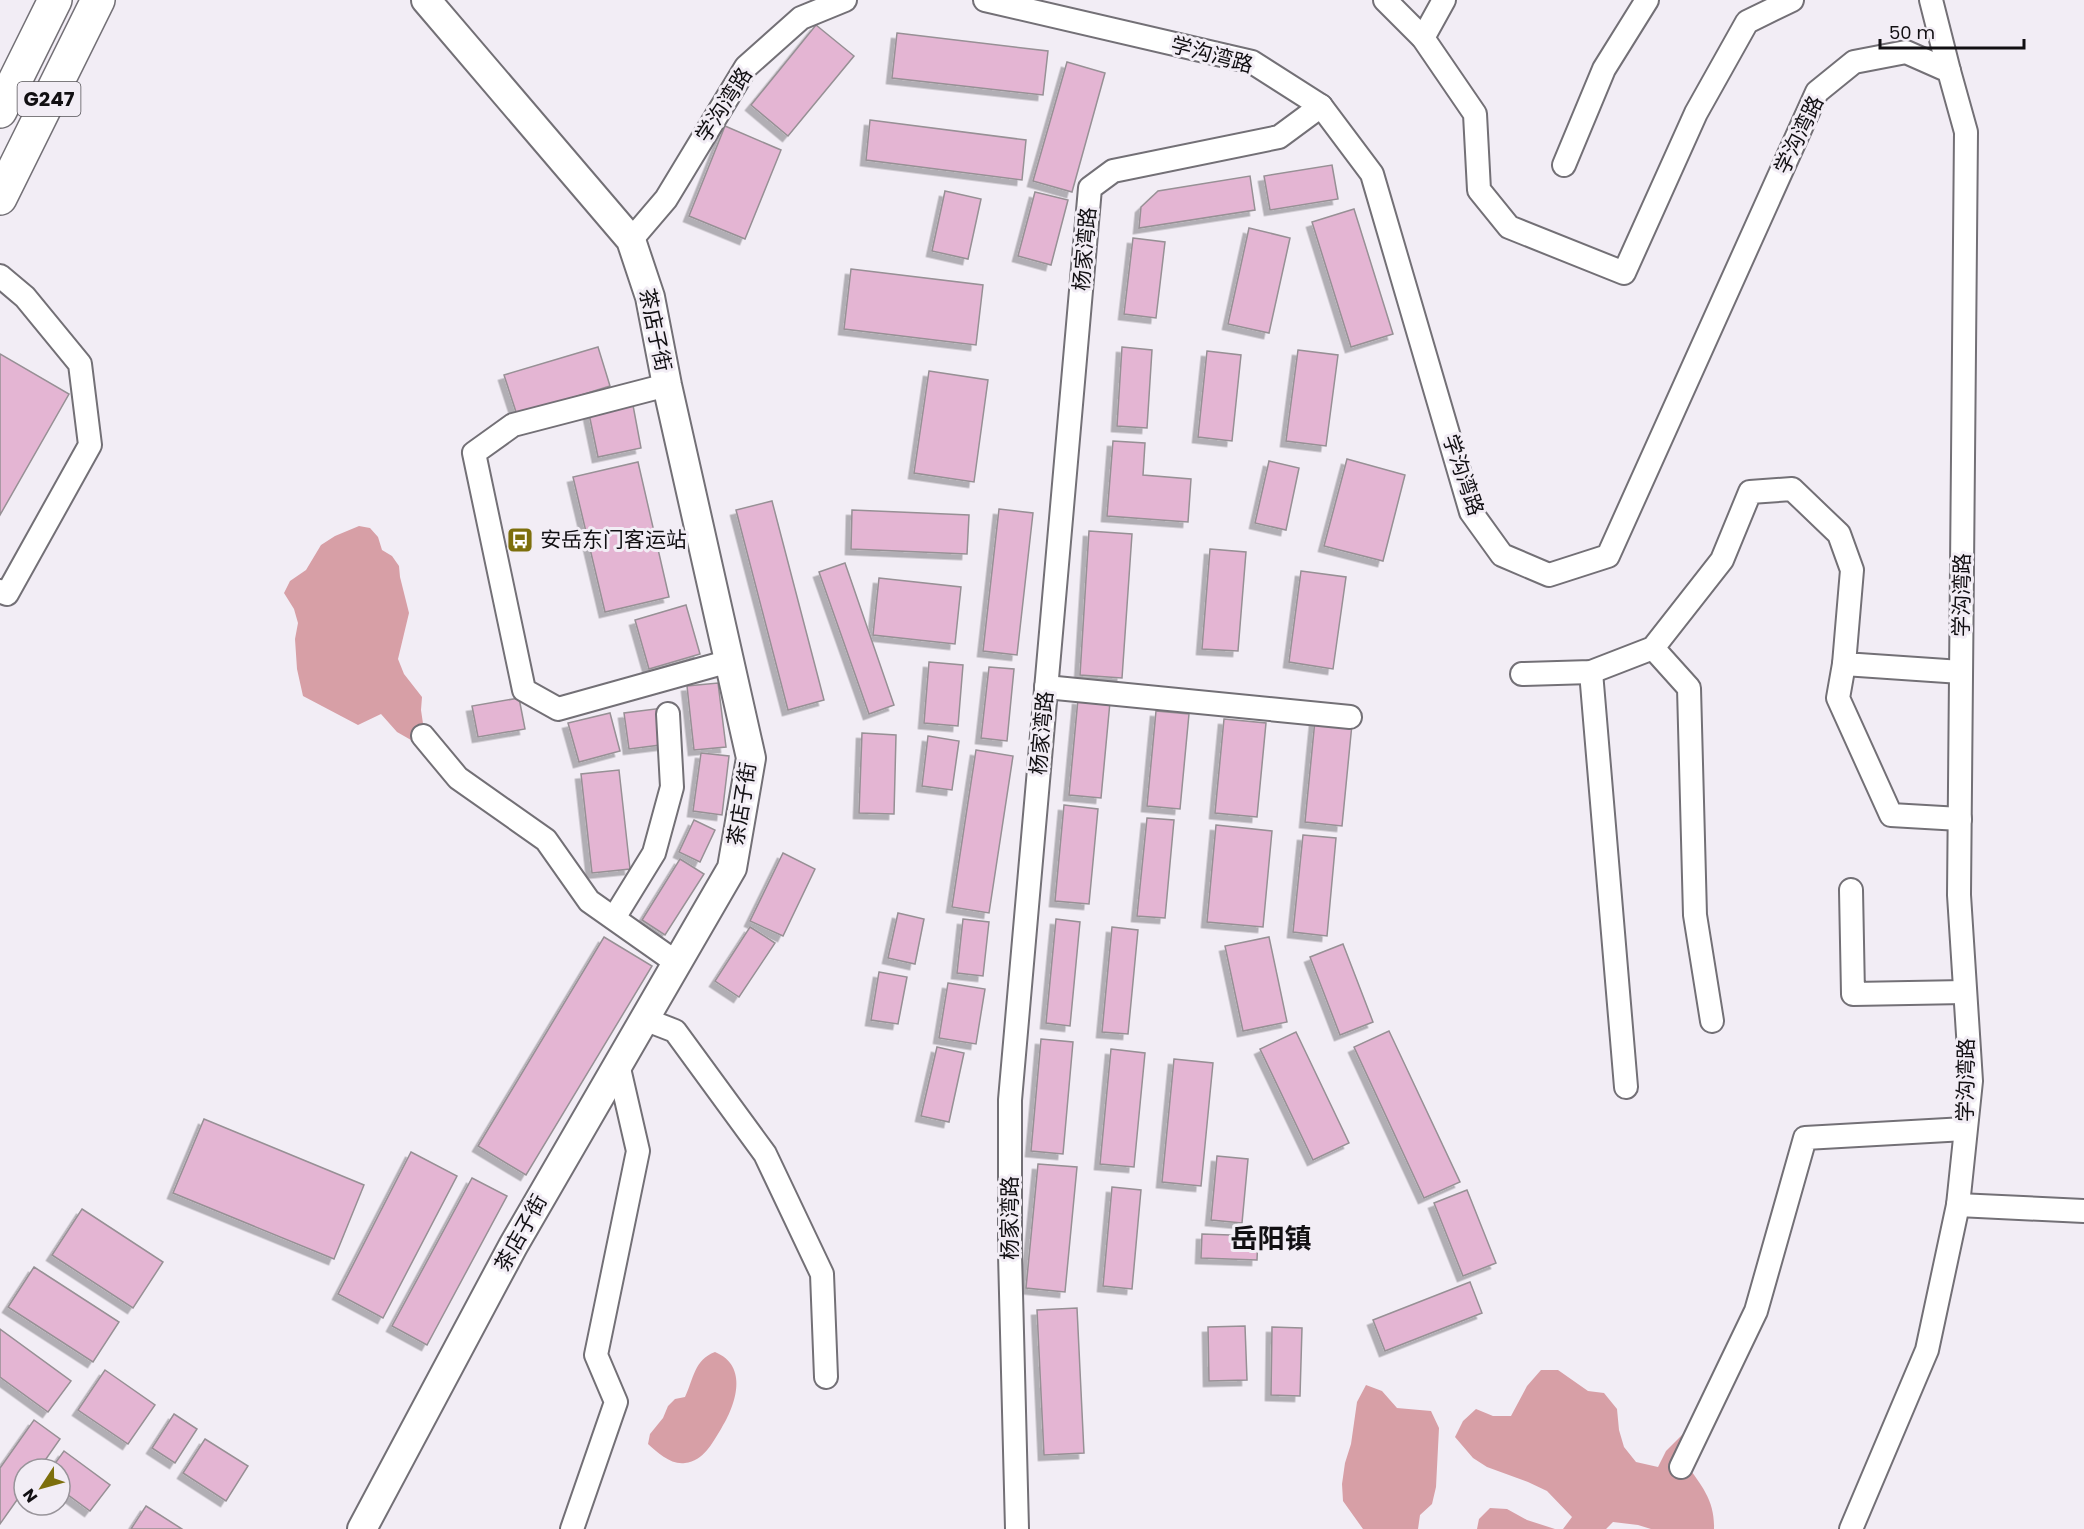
<svg xmlns="http://www.w3.org/2000/svg" width="2084" height="1529" font-family="Poppins,'Noto Sans SC',sans-serif">
<style>
.forest{fill:#d79fa6}
.building{fill:#e4b5d3;stroke:#979095;stroke-width:1.5;filter:url(#shadow)}
.lines{fill:none;stroke-linecap:round;stroke-linejoin:round}
.minor-casing{stroke:#737076;stroke-width:26}
.major-casing{stroke:#737076;stroke-width:32}
.highway-casing{stroke:#737076;stroke-width:36}
.minor{stroke:#fff;stroke-width:22}
.major{stroke:#fff;stroke-width:28}
.highway{stroke:#fff;stroke-width:33}
.labels{text-anchor:middle;stroke-width:6;stroke-linejoin:round;paint-order:stroke}
.shield{fill:#f2edf5;stroke:#545256;stroke-width:1.5}
.shield-label{font-size:20px;font-weight:bold;fill:#110f12}
.street-label{font-size:21px;fill:#110f12;stroke:#f2edf5}
.poi-label{font-size:21px;fill:#110f12;stroke:#f2edf5;text-anchor:start}
.district-label{font-size:27px;font-weight:bold;fill:#110f12;stroke:#f2edf5}
</style>
<defs>
<filter id="shadow"><feDropShadow dx="-5.5" dy="5.5" stdDeviation="0" flood-color="#0004"/></filter>
</defs>
<rect width="100%" height="100%" fill="#f2edf5"/>
<!-- forest -->
<g class="forest">
<path d="M359,526L370,528L378,537L382,550L392,556L399,566L400,577L409,613L398,659L404,674L422,697L421,710L425,737L411,740L397,732L381,714L358,725L303,696L297,669L295,639L298,623L294,609L284,593L290,581L306,570L321,545L335,536Z"/>
<path d="M715,1352C749,1366 736,1405 721,1429C712,1443 704,1461 685,1463C671,1465 658,1453 648,1444L650,1434L663,1418L668,1406L675,1399L685,1397C694,1378 694,1360 715,1352Z"/>
<path d="M1541,1370H1558L1588,1391L1604,1393L1617,1409L1619,1430L1624,1447L1636,1462L1658,1467L1666,1451L1684,1433L1707,1436L1701,1452L1686,1464C1702,1486 1715,1501 1714,1529H1651L1638,1525L1613,1522L1606,1529H1563L1572,1517L1547,1491L1528,1482L1487,1467L1473,1458L1455,1437L1463,1421L1476,1409L1493,1416H1511L1527,1386Z"/>
<path d="M1366,1385L1382,1391L1397,1408L1431,1411L1439,1428L1436,1487L1432,1504L1420,1515L1418,1529H1363L1343,1501L1342,1484L1345,1463L1351,1444L1357,1402Z"/>
<path d="M1490,1508L1507,1509L1527,1520L1555,1529H1477L1479,1519Z"/>
</g>
<!-- building -->
<g class="building">
<path d="M816,25L854,56L788,136L751,105Z"/>
<path d="M897,33L1048,51L1043,95L892,78Z"/>
<path d="M1067,62L1105,73L1072,192L1033,181Z"/>
<path d="M870,120L1026,140L1022,180L866,160Z"/>
<path d="M725,126L781,150L745,239L689,216Z"/>
<path d="M1332,165L1338,199L1270,210L1264,176Z"/>
<path d="M1250,176L1255,210L1139,228L1141,207L1158,191Z"/>
<path d="M945,191L981,199L968,259L932,251Z"/>
<path d="M1035,192L1068,200L1051,265L1018,256Z"/>
<path d="M1354,209L1393,334L1351,347L1312,222Z"/>
<path d="M1249,228L1290,238L1269,333L1228,324Z"/>
<path d="M1133,238L1165,242L1156,318L1124,314Z"/>
<path d="M851,269L983,285L976,345L844,329Z"/>
<path d="M598,347L610,386L517,415L504,375Z"/>
<path d="M1122,347L1152,350L1147,428L1117,426Z"/>
<path d="M1298,350L1338,355L1326,446L1286,441Z"/>
<path d="M1207,351L1241,355L1232,441L1198,437Z"/>
<path d="M0,354L69,394L0,515Z"/>
<path d="M929,371L988,380L974,482L914,473Z"/>
<path d="M632,400L641,448L598,457L588,409Z"/>
<path d="M1113,441L1145,443L1143,475L1191,479L1188,522L1107,516Z"/>
<path d="M1347,459L1405,475L1383,561L1324,546Z"/>
<path d="M1269,461L1299,468L1286,530L1255,523Z"/>
<path d="M638,462L669,597L605,612L573,477Z"/>
<path d="M772,501L824,700L788,710L736,510Z"/>
<path d="M999,509L1033,513L1017,655L983,651Z"/>
<path d="M852,510L969,515L967,554L851,549Z"/>
<path d="M1089,531L1132,534L1122,678L1080,675Z"/>
<path d="M1210,549L1246,552L1238,651L1202,649Z"/>
<path d="M845,563L894,705L869,714L819,572Z"/>
<path d="M1301,571L1346,577L1333,669L1289,662Z"/>
<path d="M879,578L961,587L955,644L873,635Z"/>
<path d="M686,605L700,654L649,669L635,620Z"/>
<path d="M929,662L963,665L958,726L924,723Z"/>
<path d="M989,667L1014,669L1007,741L981,738Z"/>
<path d="M718,683L726,747L694,750L687,686Z"/>
<path d="M519,698L525,729L478,737L472,706Z"/>
<path d="M1078,699L1110,702L1101,798L1069,795Z"/>
<path d="M663,708L668,744L629,749L624,713Z"/>
<path d="M1156,711L1189,714L1180,809L1147,806Z"/>
<path d="M610,713L620,751L579,762L568,723Z"/>
<path d="M1224,719L1266,723L1257,817L1215,813Z"/>
<path d="M1315,720L1352,724L1342,826L1305,822Z"/>
<path d="M862,733L896,735L894,814L859,813Z"/>
<path d="M928,736L959,741L952,790L922,786Z"/>
<path d="M976,750L1013,756L989,913L952,907Z"/>
<path d="M701,753L729,756L722,815L693,811Z"/>
<path d="M619,770L630,869L592,873L581,774Z"/>
<path d="M1064,805L1098,809L1089,904L1055,901Z"/>
<path d="M1147,818L1174,820L1165,918L1137,916Z"/>
<path d="M694,820L715,830L700,862L679,852Z"/>
<path d="M1216,825L1272,831L1263,927L1207,922Z"/>
<path d="M1303,835L1336,838L1327,936L1293,932Z"/>
<path d="M783,853L815,869L783,936L750,921Z"/>
<path d="M680,859L704,874L665,935L642,920Z"/>
<path d="M898,913L924,919L915,964L888,958Z"/>
<path d="M963,919L989,922L983,976L957,973Z"/>
<path d="M1056,919L1080,922L1070,1026L1046,1023Z"/>
<path d="M750,927L775,943L739,997L715,981Z"/>
<path d="M1112,927L1138,930L1128,1034L1102,1032Z"/>
<path d="M604,937L652,966L526,1175L478,1146Z"/>
<path d="M1269,937L1287,1022L1243,1031L1225,946Z"/>
<path d="M1343,944L1373,1022L1340,1035L1310,957Z"/>
<path d="M879,972L907,977L898,1024L871,1020Z"/>
<path d="M948,983L985,989L976,1044L939,1038Z"/>
<path d="M1389,1031L1460,1182L1424,1198L1354,1047Z"/>
<path d="M1296,1032L1349,1143L1313,1160L1260,1049Z"/>
<path d="M1041,1039L1073,1042L1063,1154L1031,1151Z"/>
<path d="M937,1047L964,1053L949,1122L921,1116Z"/>
<path d="M1111,1049L1145,1053L1134,1167L1100,1164Z"/>
<path d="M1174,1059L1213,1063L1201,1186L1162,1182Z"/>
<path d="M204,1119L364,1185L334,1259L173,1193Z"/>
<path d="M411,1152L457,1176L383,1318L338,1294Z"/>
<path d="M1217,1156L1248,1159L1242,1223L1211,1220Z"/>
<path d="M1038,1164L1077,1167L1065,1292L1026,1288Z"/>
<path d="M472,1178L507,1196L427,1345L392,1326Z"/>
<path d="M1112,1187L1141,1190L1132,1289L1103,1286Z"/>
<path d="M1467,1190L1496,1263L1463,1276L1434,1203Z"/>
<path d="M82,1209L163,1262L133,1308L52,1255Z"/>
<path d="M1202,1234L1258,1236L1257,1260L1201,1258Z"/>
<path d="M34,1267L119,1322L93,1362L8,1307Z"/>
<path d="M1470,1282L1482,1313L1385,1351L1373,1320Z"/>
<path d="M1077,1308L1084,1453L1044,1455L1037,1310Z"/>
<path d="M1245,1326L1247,1380L1209,1381L1208,1327Z"/>
<path d="M1272,1327L1302,1328L1300,1396L1271,1395Z"/>
<path d="M0,1329L71,1381L48,1412L0,1377Z"/>
<path d="M105,1370L155,1405L128,1444L78,1410Z"/>
<path d="M174,1414L197,1429L175,1463L152,1448Z"/>
<path d="M34,1420L60,1439L39,1469H24V1490L0,1524V1468Z"/>
<path d="M205,1439L248,1466L226,1501L183,1473Z"/>
<path d="M64,1451L110,1485L90,1511L60,1489V1469H51Z"/>
<path d="M146,1506L182,1529H131Z"/>
</g>
<g class="lines">
<defs>
<g id="minor">
<path d="M985,0L1252,62L1321,106L1372,174L1471,512L1502,555L1549,575L1608,556L1817,92L1854,62L1906,52L1949,71L1966,132L1959,895L1971,1081L1958,1205L1927,1350L1851,1529"/>
<path d="M1385,0L1423,38L1475,114L1479,190L1509,227L1624,273L1696,113L1747,22L1792,0"/>
<path d="M1931,0L1949,71"/>
<path d="M1423,38L1444,0"/>
<path d="M1564,165L1604,69L1647,0"/>
<path d="M631,240L666,199L746,67L801,18L845,0"/>
<path d="M0,276L25,297L80,364L90,445L7,594L0,591"/>
<path d="M667,385L513,425L474,453L524,690L558,709L730,661"/>
<path d="M1653,648L1689,688L1695,915L1712,1021"/>
<path d="M1844,664L1838,698L1891,815L1960,819"/>
<path d="M1591,672L1626,1087"/>
<path d="M1522,674L1591,672L1653,648L1722,560L1750,492L1792,489L1839,534L1852,570L1844,664L1961,672"/>
<path d="M1046,687L1350,717"/>
<path d="M423,736L458,778L546,840L589,901L677,963"/>
<path d="M1851,890L1853,994L1965,992"/>
<path d="M614,918L654,853L672,787L668,714"/>
<path d="M644,1019L675,1031L765,1154L822,1274L826,1377"/>
<path d="M1958,1205L2084,1211"/>
<path d="M1681,1467L1756,1311L1805,1138L1965,1129"/>
<path d="M572,1529L616,1402L596,1355L638,1151L618,1064"/>
<path d="M1017,1529L1010,1254V1100L1090,188L1113,171L1279,137L1321,106"/>
</g>
<path id="major" d="M362,1529L513,1246L732,868L751,758L667,385L650,297L631,240L426,0"/>
<g id="highway">
<path d="M0,111L55,0"/>
<path d="M0,198L98,0"/>
</g>
</defs>
<!-- minor casing -->
<use href="#minor" class="minor-casing"/>
<!-- major casing -->
<use href="#major" class="major-casing"/>
<!-- highway casing -->
<use href="#highway" class="highway-casing"/>
<!-- minor -->
<use href="#minor" class="minor"/>
<!-- major -->
<use href="#major" class="major"/>
<!-- highway -->
<use href="#highway" class="highway"/>
</g>
<!-- icons -->
<defs>
<symbol id="bus-square" viewBox="-11 -11 22 22"><rect x="-9" y="-9" width="18" height="18" rx="4" fill="#7d6f0c" stroke="#f2edf5"/><path d="M-5-6H5V4H4V6H2V4H-2V6H-4V4H-5ZM-3.5-4V0h7V-4ZM-3.5 1.2v1.5H-2V1.2ZM2 1.2v1.5H3.5V1.2Z" fill="#fff"/></symbol>
</defs>
<g fill-rule="evenodd">
<use href="#bus-square" x="505" y="525" width="30" height="30"/>
</g>
<g class="labels">
<!-- shield labels -->
<rect class="shield" x="17.5" y="82" width="63" height="34" rx="4.5"/>
<g class="shield-label">
<text x="49" y="106">G247</text>
</g>
<!-- street labels -->
<g class="street-label">
<text transform="translate(1212 55) rotate(15)" y="7">学沟湾路</text>
<text transform="translate(724 105) rotate(-57)" y="7">学沟湾路</text>
<text transform="translate(1799 135) rotate(-64)" y="7">学沟湾路</text>
<text transform="translate(1085 249) rotate(-85)" y="7">杨家湾路</text>
<text transform="translate(655 330) rotate(78)" y="7">茶店子街</text>
<text transform="translate(1463 475) rotate(71)" y="7">学沟湾路</text>
<text transform="translate(1962 595) rotate(-89)" y="7">学沟湾路</text>
<text transform="translate(1042 733) rotate(-85)" y="7">杨家湾路</text>
<text transform="translate(742 804) rotate(-81)" y="7">茶店子街</text>
<text transform="translate(1966 1080) rotate(-89)" y="7">学沟湾路</text>
<text transform="translate(1010 1218) rotate(-90)" y="7">杨家湾路</text>
<text transform="translate(521 1233) rotate(-61)" y="7">茶店子街</text>
</g>
<!-- poi labels -->
<g class="poi-label">
<text x="540" y="547">安岳东门客运站</text>
</g>
<!-- district labels -->
<g class="district-label">
<text x="1271" y="1248">岳阳镇</text>
</g>
</g>
<!-- north arrow -->
<g transform="translate(42 1487) rotate(234)"><circle r="28" fill="#f2edf5" stroke="#98949a" stroke-width="1.5"/>
<path d="M0-4.5L10 22L0 15L-10 22Z" fill="#7d6f0c"/>
<text y="-9" font-size="16" font-weight="bold" text-anchor="middle" fill="#110f12">N</text>
</g>
<!-- scale -->
<path d="M1880 39v9h144v-9" fill="none" stroke="#110f12" stroke-width="3"/>
<text x="1889" y="39" font-size="18" fill="#110f12" stroke="#f2edf5" stroke-width="4.5" paint-order="stroke">50 m</text>
</svg>
